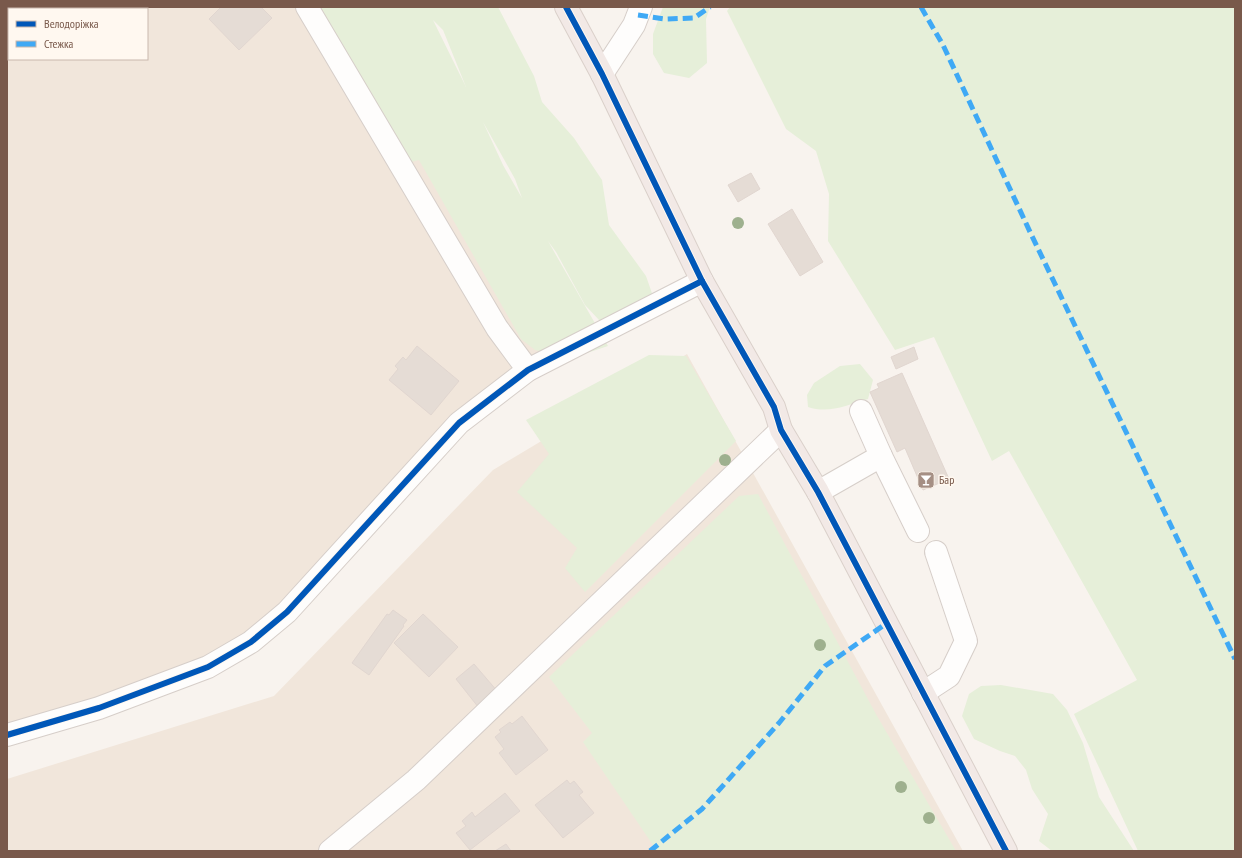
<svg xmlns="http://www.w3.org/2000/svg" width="1242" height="858" font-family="'PT Sans Narrow',sans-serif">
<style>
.residential{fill:#f1e6db;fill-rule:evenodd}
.green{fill:#e6efd9;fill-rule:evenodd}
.building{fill:#e5dcd5;stroke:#e1d6d0}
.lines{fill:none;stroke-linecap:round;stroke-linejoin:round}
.minor-casing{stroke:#d6cec9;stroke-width:24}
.highway-casing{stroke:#dad0ca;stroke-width:24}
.minor{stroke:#fefdfc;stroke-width:22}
.highway{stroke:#f2e9e6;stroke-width:22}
.quiet{stroke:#3fa9f5;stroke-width:5;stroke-dasharray:10 5;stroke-linecap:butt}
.cycleway-casing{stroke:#fff8f0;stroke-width:8}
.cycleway{stroke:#0057b8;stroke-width:6}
.tree{fill:#9eb08e}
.labels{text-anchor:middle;stroke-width:3;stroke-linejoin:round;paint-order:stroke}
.poi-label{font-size:12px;fill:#79594b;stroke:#fff8f0;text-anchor:start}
</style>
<rect width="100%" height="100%" fill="#f8f3ee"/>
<!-- residential -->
<g class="residential">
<path d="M7,7H383L563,358L440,443L256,647L7,727ZM9,9H147V59H9Z"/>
<path d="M687,354L963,851H7V779L274,696L493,470Z"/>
</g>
<!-- green -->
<g class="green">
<path d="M317,7H498L534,76L542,102L574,138L602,180L609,225L646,276L654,299L632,324L599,320L585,305L556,252L548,241L608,346L572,358L535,350L521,339L419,160L407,163ZM433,20L443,30L466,87ZM483,122L515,179L522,198L503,165Z"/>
<path d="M663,7H710L706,19L707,63L689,78L664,73L653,54V34Z"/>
<path d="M730,7H1235V851H1138L1074,714L1137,680L1009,451L992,461L934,337L895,350L828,241L829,194L816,151L786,129L727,11Z"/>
<path d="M649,355L686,356L736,441L585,592L565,568L577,548L517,492L549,454L526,420Z"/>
<path d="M860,364L873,380L868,399C847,405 829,414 808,407L807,395L814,383L840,366Z"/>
<path d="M758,494L877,716L956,851H657L583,742L592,733L549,677L739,496Z"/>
<path d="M1001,685L1053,694L1067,710L1083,743L1099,797L1134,851H1052L1039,841L1048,814L1032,789L1026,770L1015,756L1000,751L974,739L962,716L969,694L981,686Z"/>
</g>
<!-- building -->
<g class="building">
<path d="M221,7H261L272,18L239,50L209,19Z"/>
<path d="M751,173L760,189L738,202L728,185Z"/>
<path d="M792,209L823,262L800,276L768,224Z"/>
<path d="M417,346L459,381L431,415L389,380L398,369L395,366L403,357L406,360Z"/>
<path d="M914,347L918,359L896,369L891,357Z"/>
<path d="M902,373L949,479L923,490L905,448L897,452L870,392L879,388L877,384Z"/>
<path d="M393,610L407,620L403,625L404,626L369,675L352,663L387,614L389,615Z"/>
<path d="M423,614L458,647L429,677L394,643Z"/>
<path d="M474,664L498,692L479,708L456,679Z"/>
<path d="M522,716L548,750L516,775L499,753L504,749L495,737L501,732L499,730L510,722L512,724Z"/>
<path d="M567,780L570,784L574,781L583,792L579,795L594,813L563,838L535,805Z"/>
<path d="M505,793L520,811L470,850L456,833L466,826L462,821L472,812L475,817Z"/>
<path d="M506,844L511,851H495Z"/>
</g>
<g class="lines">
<defs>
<g id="minor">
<path d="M307,7L497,328L528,370"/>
<path d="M602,74L634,25L641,7"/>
<path d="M861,411L881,456L918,531"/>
<path d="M818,492L881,456"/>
<path d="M923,693L949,676L966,641L936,552"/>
<path d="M7,735L99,708L208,667L251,642L287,612L459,423L528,370L702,281"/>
<path d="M330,851L416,780L781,430"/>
</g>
<path id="highway" d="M566,7L602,74L702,281L774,407L781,430L818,492L1006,851"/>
</defs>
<!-- minor casing -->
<use href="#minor" class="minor-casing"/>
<!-- highway casing -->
<use href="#highway" class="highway-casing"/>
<!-- minor -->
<use href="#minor" class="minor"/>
<!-- highway -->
<use href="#highway" class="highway"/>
<!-- quiet -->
<g class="quiet">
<path d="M921,7L943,45L1031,234L1235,659"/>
<path d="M638,15L665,19L694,18L710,7"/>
<path d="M650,851L702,809L779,723L825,666L887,623"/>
</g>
<defs>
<g id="cycleway">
<path d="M566,7L602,74L702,281L774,407L781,430L818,492L1006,851"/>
<path d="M7,735L99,708L208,667L251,642L287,612L459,423L528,370L702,281"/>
</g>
</defs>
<!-- cycleway casing -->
<use href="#cycleway" class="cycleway-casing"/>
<!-- cycleway -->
<use href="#cycleway" class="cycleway"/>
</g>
<!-- trees -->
<g class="tree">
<circle cx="738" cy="223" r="6"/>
<circle cx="725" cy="460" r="6"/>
<circle cx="820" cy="645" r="6"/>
<circle cx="901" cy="787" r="6"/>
<circle cx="929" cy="818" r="6"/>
</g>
<!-- icons -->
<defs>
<symbol id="bar-square" viewBox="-11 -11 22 22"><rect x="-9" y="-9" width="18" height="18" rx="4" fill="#a58f84" stroke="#fff8f0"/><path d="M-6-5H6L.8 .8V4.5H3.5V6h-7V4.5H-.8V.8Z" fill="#fff"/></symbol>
</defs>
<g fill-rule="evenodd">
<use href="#bar-square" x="916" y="470" width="20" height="20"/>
</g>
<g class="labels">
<!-- poi labels -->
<g class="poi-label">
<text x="939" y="484">Бар</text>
</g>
</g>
<!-- border -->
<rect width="1242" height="858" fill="none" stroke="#79594b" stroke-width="16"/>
<!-- legend -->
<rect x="8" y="8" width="140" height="52" fill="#fff8f0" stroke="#c9b8ae"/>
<rect x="16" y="21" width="20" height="6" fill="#0057b8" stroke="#c9b8ae"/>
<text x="44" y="28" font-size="12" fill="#79594b">Велодоріжка</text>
<rect x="16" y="41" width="20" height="6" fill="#3fa9f5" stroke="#c9b8ae"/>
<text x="44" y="48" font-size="12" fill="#79594b">Стежка</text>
</svg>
